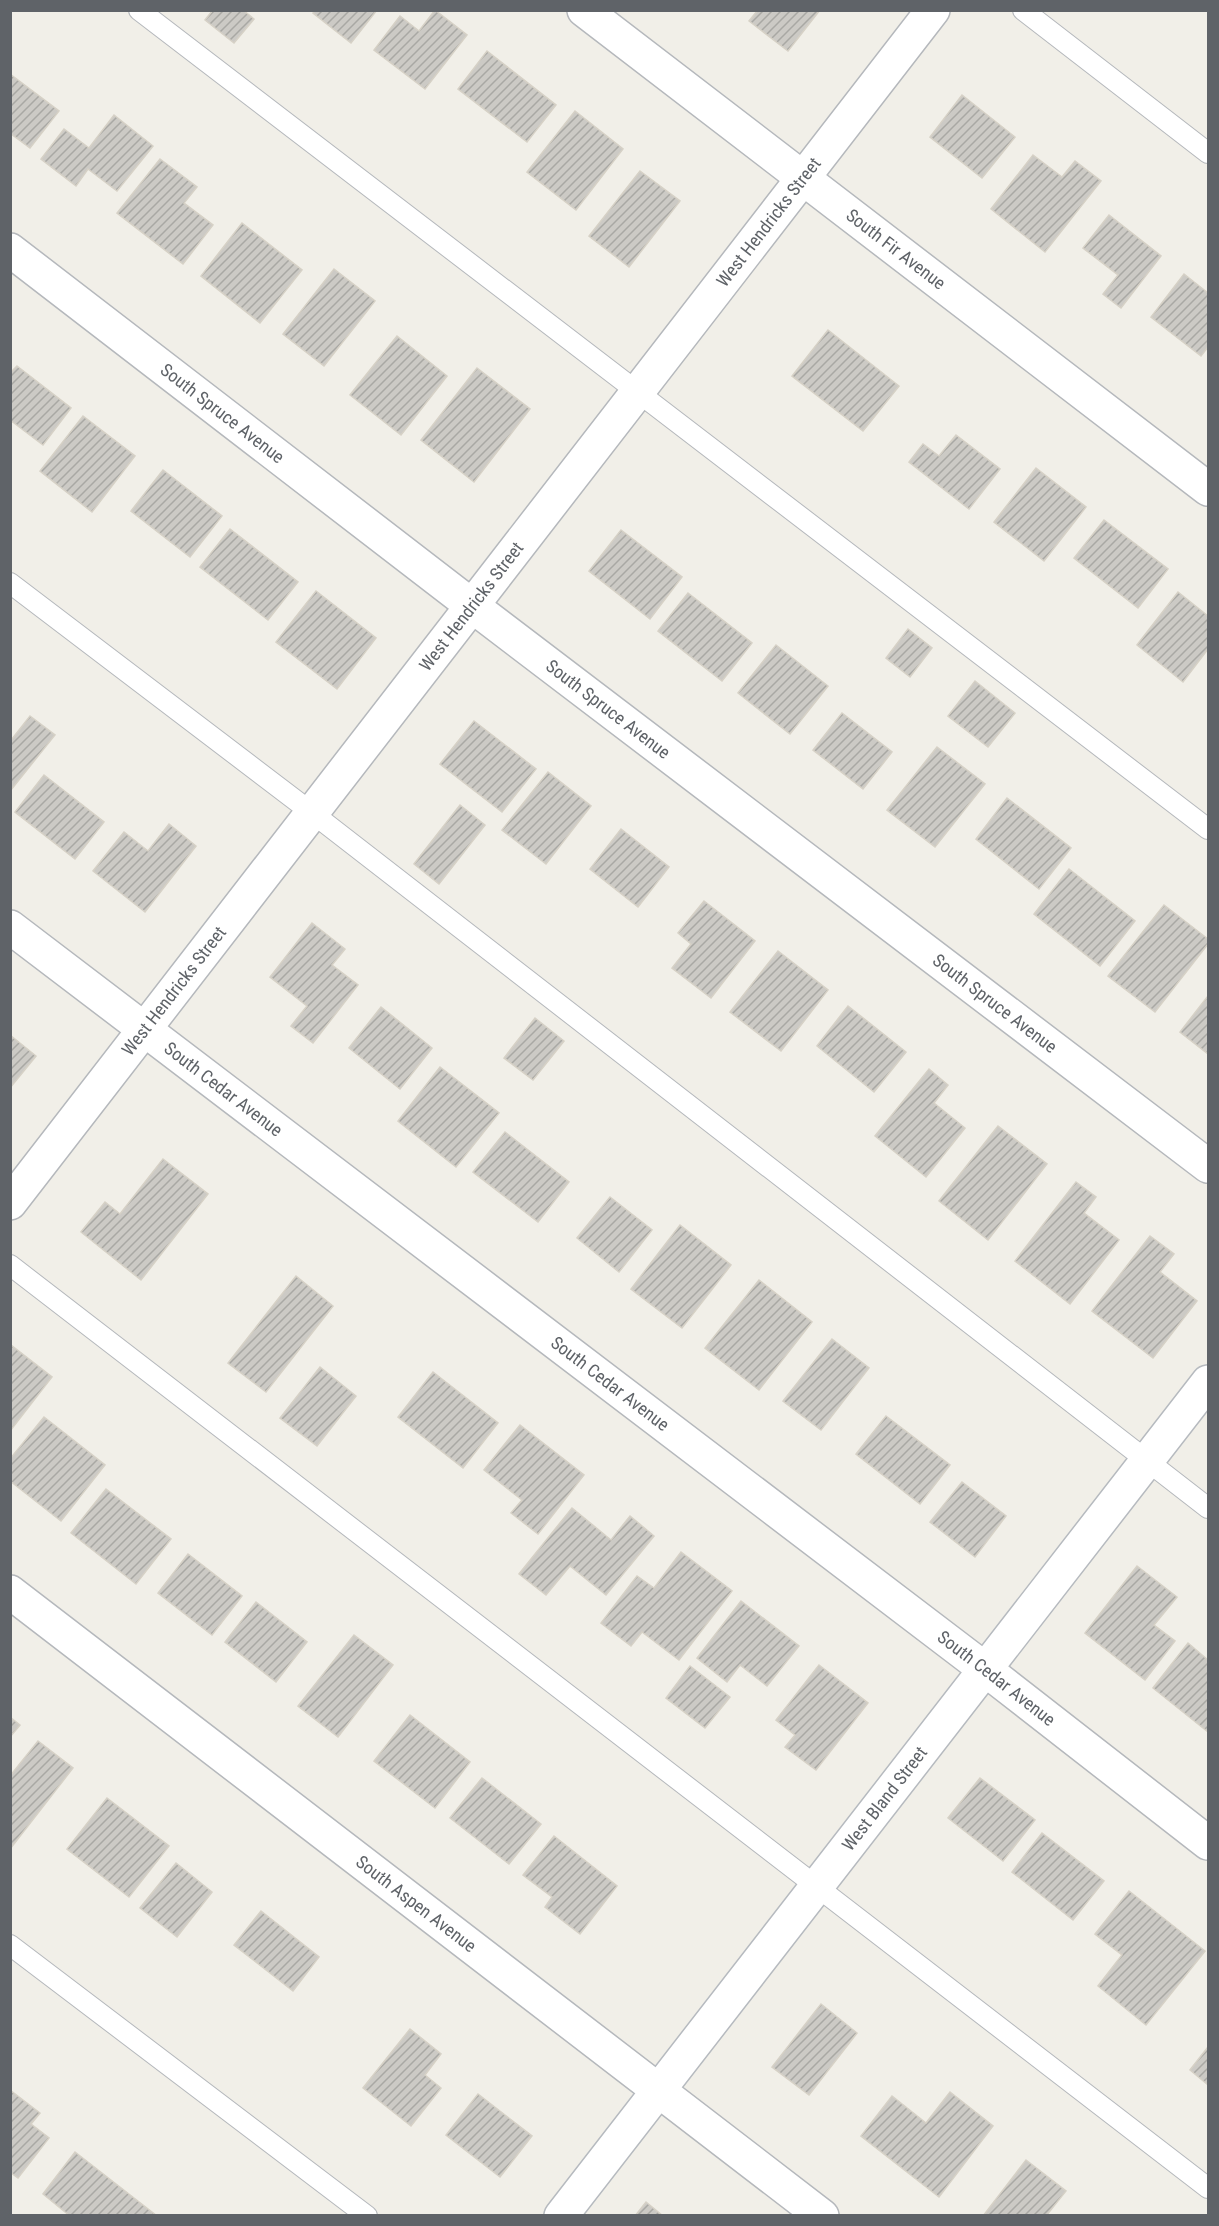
<svg xmlns="http://www.w3.org/2000/svg" width="1219" height="2226" font-family="'Roboto Condensed',sans-serif">
<style>
.building{fill:url(#building-hatch);stroke:#d6d1c6;stroke-width:1.5}
.lines{fill:none;stroke-linecap:round;stroke-linejoin:round}
.lane-casing{stroke:#b5b8bc;stroke-width:22}
.street-casing{stroke:#b5b8bc;stroke-width:36}
.secondary-casing{stroke:#b6babf;stroke-width:36}
.lane{stroke:#fff;stroke-width:20}
.street{stroke:#fff;stroke-width:33}
.secondary{stroke:#fff;stroke-width:33}
.labels{text-anchor:middle;stroke-width:4.5;stroke-linejoin:round;paint-order:stroke}
.street-label{font-size:18px;fill:#5f6368;stroke:#fff}
</style>
<defs>
<pattern id="building-hatch" width="6" height="6" patternUnits="userSpaceOnUse" patternTransform="scale(1.5)"><rect width="6" height="6" fill="#cccac5"/><path d="M-1 1l2-2M0 6l6-6M5 7l2-2" fill="none" stroke="#a9a8a4"/></pattern>
</defs>
<rect width="100%" height="100%" fill="#f1efe8"/>
<!-- building -->
<g class="building">
<path d="M213,10H243L254,19L234,43L205,20Z"/>
<path d="M315,10H377L351,43L313,13Z"/>
<path d="M435,10L467,35L425,89L374,50L400,16L419,31Z"/>
<path d="M758,10H820L788,51L749,21Z"/>
<path d="M487,51L556,105L527,142L458,89Z"/>
<path d="M10,74L59,111L30,148L10,133Z"/>
<path d="M962,95L1015,137L982,178L930,137Z"/>
<path d="M575,111L623,149L576,210L527,172Z"/>
<path d="M114,115L153,146L117,191L88,169L76,186L41,159L64,129L89,148Z"/>
<path d="M1033,155L1062,177L1075,161L1101,181L1045,252L991,209Z"/>
<path d="M160,159L197,187L184,203L213,225L183,264L117,213Z"/>
<path d="M640,171L680,201L629,267L589,236Z"/>
<path d="M1109,215L1161,256L1121,308L1103,294L1118,275L1083,248Z"/>
<path d="M242,223L302,270L260,323L201,276Z"/>
<path d="M334,269L375,301L324,366L283,334Z"/>
<path d="M1184,274L1208,293V347L1201,356L1151,317Z"/>
<path d="M828,330L899,386L863,431L792,376Z"/>
<path d="M397,336L447,376L401,435L350,395Z"/>
<path d="M17,366L71,408L43,445L10,420V373Z"/>
<path d="M477,368L530,409L474,482L421,440Z"/>
<path d="M83,416L135,456L92,512L40,471Z"/>
<path d="M956,435L1000,469L969,509L909,462L923,444L939,456Z"/>
<path d="M1036,468L1086,507L1044,561L994,522Z"/>
<path d="M163,470L222,516L190,557L131,511Z"/>
<path d="M1104,520L1168,569L1138,608L1074,558Z"/>
<path d="M230,529L298,582L268,620L200,567Z"/>
<path d="M621,530L682,577L650,619L589,571Z"/>
<path d="M316,591L376,638L337,689L276,642Z"/>
<path d="M1178,592L1208,616V649L1183,682L1137,645Z"/>
<path d="M688,593L752,643L722,681L658,631Z"/>
<path d="M908,629L932,648L910,677L886,658Z"/>
<path d="M776,645L828,686L790,734L738,693Z"/>
<path d="M975,681L1015,713L988,747L948,716Z"/>
<path d="M842,713L892,752L863,789L813,750Z"/>
<path d="M30,716L55,735L10,791V738L12,739Z"/>
<path d="M474,721L536,769L502,812L440,764Z"/>
<path d="M937,747L985,784L935,847L887,810Z"/>
<path d="M548,772L591,806L546,864L502,830Z"/>
<path d="M44,775L104,822L75,859L15,812Z"/>
<path d="M1007,798L1071,848L1039,889L976,839Z"/>
<path d="M460,805L485,825L439,884L414,864Z"/>
<path d="M169,824L196,846L145,912L93,871L124,832L148,851Z"/>
<path d="M621,829L669,867L638,907L590,869Z"/>
<path d="M1069,869L1135,921L1100,966L1034,914Z"/>
<path d="M704,901L755,941L711,998L672,968L691,944L678,933Z"/>
<path d="M1164,905L1208,939V944L1155,1012L1108,976Z"/>
<path d="M312,923L345,949L332,965L358,985L313,1043L291,1026L307,1006L270,977Z"/>
<path d="M778,951L828,990L781,1051L730,1012Z"/>
<path d="M1208,996V1054L1180,1032Z"/>
<path d="M848,1006L906,1052L874,1092L817,1046Z"/>
<path d="M381,1007L432,1048L400,1089L349,1048Z"/>
<path d="M535,1018L564,1041L533,1080L504,1058Z"/>
<path d="M10,1035L36,1056L10,1088Z"/>
<path d="M440,1067L499,1113L456,1167L398,1121Z"/>
<path d="M929,1069L948,1085L934,1103L965,1128L926,1177L875,1136Z"/>
<path d="M998,1126L1047,1164L988,1240L939,1201Z"/>
<path d="M505,1132L569,1182L538,1222L473,1172Z"/>
<path d="M163,1159L208,1194L141,1280L81,1232L105,1202L120,1214Z"/>
<path d="M1076,1182L1096,1197L1084,1213L1119,1240L1070,1304L1015,1261Z"/>
<path d="M610,1197L652,1230L619,1272L577,1238Z"/>
<path d="M680,1225L731,1265L682,1328L631,1289Z"/>
<path d="M1150,1236L1174,1254L1160,1272L1197,1301L1153,1358L1092,1311Z"/>
<path d="M296,1276L333,1306L266,1392L228,1363Z"/>
<path d="M759,1280L812,1322L759,1390L705,1348Z"/>
<path d="M832,1339L869,1368L821,1430L783,1401Z"/>
<path d="M11,1345L52,1377L10,1431V1346Z"/>
<path d="M320,1367L356,1396L317,1446L280,1418Z"/>
<path d="M433,1372L498,1423L463,1468L398,1417Z"/>
<path d="M886,1416L950,1465L920,1504L856,1454Z"/>
<path d="M44,1417L105,1465L61,1521L10,1481V1459Z"/>
<path d="M520,1425L584,1475L538,1534L511,1513L522,1500L484,1470Z"/>
<path d="M962,1482L1006,1516L975,1557L930,1522Z"/>
<path d="M106,1489L171,1539L136,1584L71,1533Z"/>
<path d="M572,1508L611,1540L630,1516L654,1536L606,1595L570,1566L546,1595L519,1574Z"/>
<path d="M681,1552L732,1591L679,1660L642,1632L631,1646L601,1623L637,1576L654,1588Z"/>
<path d="M188,1554L242,1596L212,1635L158,1593Z"/>
<path d="M1137,1566L1177,1597L1154,1625L1175,1641L1145,1680L1085,1633Z"/>
<path d="M741,1601L799,1646L767,1686L740,1665L727,1682L697,1658Z"/>
<path d="M256,1602L307,1642L276,1682L225,1642Z"/>
<path d="M354,1635L393,1665L338,1737L298,1706Z"/>
<path d="M1188,1643L1208,1660V1732L1153,1688Z"/>
<path d="M819,1665L868,1703L816,1770L785,1747L795,1735L776,1720Z"/>
<path d="M690,1666L730,1697L705,1728L666,1698Z"/>
<path d="M410,1715L470,1762L435,1808L374,1761Z"/>
<path d="M10,1717L20,1725L10,1737Z"/>
<path d="M38,1741L73,1768L10,1849V1776Z"/>
<path d="M482,1778L541,1824L509,1864L450,1818Z"/>
<path d="M980,1778L1035,1820L1003,1861L948,1818Z"/>
<path d="M107,1798L169,1846L129,1897L67,1849Z"/>
<path d="M1042,1833L1104,1881L1073,1920L1012,1872Z"/>
<path d="M554,1836L617,1886L580,1934L545,1907L552,1897L523,1875Z"/>
<path d="M176,1863L212,1892L177,1937L140,1908Z"/>
<path d="M1129,1891L1205,1951L1146,2025L1098,1986L1122,1955L1095,1934Z"/>
<path d="M261,1911L319,1957L293,1991L234,1945Z"/>
<path d="M821,2004L857,2033L809,2095L772,2067Z"/>
<path d="M410,2029L441,2054L425,2075L441,2088L411,2126L363,2088Z"/>
<path d="M1208,2047V2085L1190,2070Z"/>
<path d="M10,2090L40,2113L31,2124L49,2138L18,2178L10,2172Z"/>
<path d="M950,2092L993,2126L939,2197L861,2136L892,2096L926,2123Z"/>
<path d="M478,2094L532,2136L500,2177L446,2135Z"/>
<path d="M75,2152L157,2216H70L43,2194Z"/>
<path d="M1026,2160L1066,2191L1046,2216H983Z"/>
<path d="M646,2202L663,2216H635Z"/>
</g>
<g class="lines">
<defs>
<g id="lane">
<path d="M139,10L1208,829"/>
<path d="M1023,10L1208,153"/>
<path d="M10,583L311,812L1208,1508"/>
<path d="M10,1265L1208,2188"/>
<path d="M10,1945L367,2216"/>
</g>
<g id="street">
<path id="s1" d="M584,10L1208,489"/>
<path id="s2" d="M10,250L471,605L1208,1166"/>
<path id="s3" d="M10,927L986,1670L1208,1843"/>
<path id="s4" d="M10,1203L933,10"/>
<path id="s5" d="M10,1592L822,2216"/>
</g>
<g id="secondary">
<path id="s6" d="M561,2216L1208,1382"/>
</g>
</defs>
<!-- lane casing -->
<use href="#lane" class="lane-casing"/>
<!-- street casing -->
<use href="#street" class="street-casing"/>
<!-- secondary casing -->
<use href="#secondary" class="secondary-casing"/>
<!-- lane -->
<use href="#lane" class="lane"/>
<!-- street -->
<use href="#street" class="street"/>
<!-- secondary -->
<use href="#secondary" class="secondary"/>
</g>
<g class="labels">
<!-- street labels -->
<g class="street-label">
<text dy="6" stroke="none"><textPath href="#s4" startOffset="1240">West Hendricks Street</textPath></text>
<text dy="6" stroke="none"><textPath href="#s1" startOffset="393">South Fir Avenue</textPath></text>
<text dy="6" stroke="none"><textPath href="#s2" startOffset="268">South Spruce Avenue</textPath></text>
<text dy="6" stroke="none"><textPath href="#s4" startOffset="754">West Hendricks Street</textPath></text>
<text dy="6" stroke="none"><textPath href="#s2" startOffset="754">South Spruce Avenue</textPath></text>
<text dy="6" stroke="none"><textPath href="#s4" startOffset="268">West Hendricks Street</textPath></text>
<text dy="6" stroke="none"><textPath href="#s2" startOffset="1240">South Spruce Avenue</textPath></text>
<text dy="6" stroke="none"><textPath href="#s3" startOffset="268">South Cedar Avenue</textPath></text>
<text dy="6" stroke="none"><textPath href="#s3" startOffset="754">South Cedar Avenue</textPath></text>
<text dy="6" stroke="none"><textPath href="#s3" startOffset="1240">South Cedar Avenue</textPath></text>
<text dy="6" stroke="none"><textPath href="#s6" startOffset="528">West Bland Street</textPath></text>
<text dy="6" stroke="none"><textPath href="#s5" startOffset="512">South Aspen Avenue</textPath></text>
</g>
</g>
<!-- border -->
<rect width="1219" height="2226" fill="none" stroke="#5f6368" stroke-width="24"/>
</svg>
